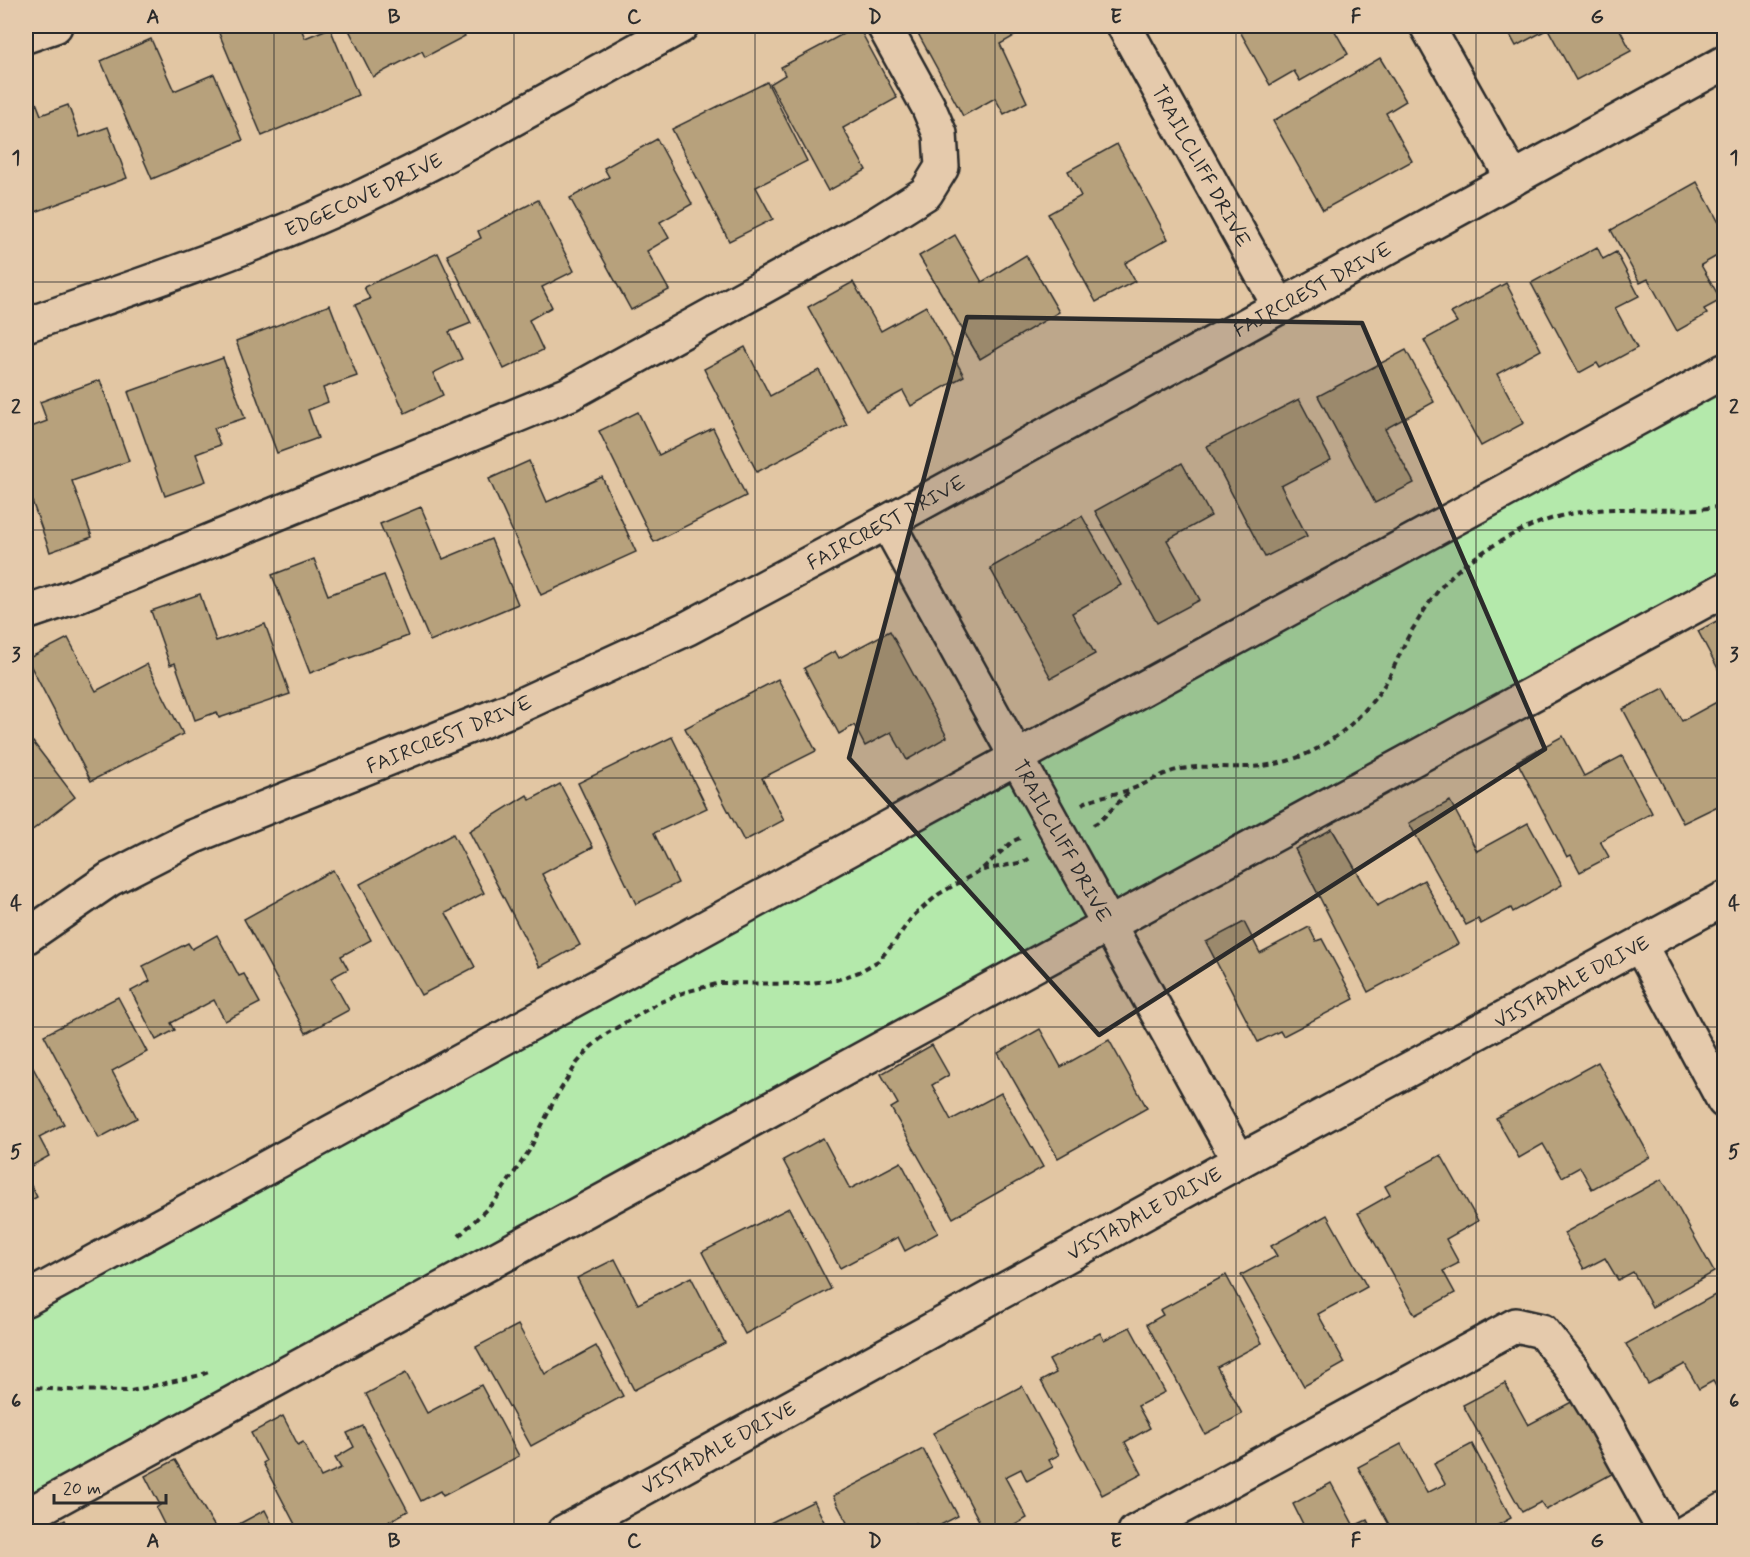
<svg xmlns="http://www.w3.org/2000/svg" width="1750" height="1557" font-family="Mynerve,sans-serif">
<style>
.green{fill:#b4e9ab;stroke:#708a6b;stroke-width:1.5}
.building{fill:#b7a17b;stroke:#2b2b2b;stroke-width:1.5}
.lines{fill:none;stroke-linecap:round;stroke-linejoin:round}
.minor-casing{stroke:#2b2b2b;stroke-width:38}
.path{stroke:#2b2b2b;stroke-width:4;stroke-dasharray:6 4.5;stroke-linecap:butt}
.minor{stroke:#e5caac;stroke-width:33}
.marked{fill:#2b2b2b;fill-opacity:0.2;stroke:#2b2b2b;stroke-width:4.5;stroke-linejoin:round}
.grid{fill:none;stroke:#2b2b2b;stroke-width:1.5;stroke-opacity:0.55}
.labels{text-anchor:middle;stroke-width:4.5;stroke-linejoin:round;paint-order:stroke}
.street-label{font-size:20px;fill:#2b2b2b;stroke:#e5caac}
.neatline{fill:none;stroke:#2b2b2b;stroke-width:2}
.grid-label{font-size:20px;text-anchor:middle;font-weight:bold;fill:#2b2b2b}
</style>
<rect width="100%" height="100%" fill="#e2c6a3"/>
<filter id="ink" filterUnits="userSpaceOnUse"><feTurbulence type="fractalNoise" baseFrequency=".0167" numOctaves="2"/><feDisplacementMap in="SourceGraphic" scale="12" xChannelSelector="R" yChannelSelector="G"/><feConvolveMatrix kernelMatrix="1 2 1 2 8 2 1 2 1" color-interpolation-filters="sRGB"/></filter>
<g filter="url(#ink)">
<!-- green -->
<path class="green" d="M1724,363V584L26,1518V1280Z"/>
<!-- building -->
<g class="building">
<path d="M216,26H300L305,38L330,28L358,95L262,136Z"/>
<path d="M347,26H459L465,36L425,57L422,51L373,77Z"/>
<path d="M858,26L897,98L843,128L866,170L828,191L770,84L785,75L781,67Z"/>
<path d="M914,26H1032L1000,44L1027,102L1004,114L995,98L963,116Z"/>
<path d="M1237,26H1332L1348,54L1300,81L1294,71L1270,85Z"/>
<path d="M1505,26H1618L1631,51L1576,80L1548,29L1516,46Z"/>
<path d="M151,39L174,91L214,74L243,140L152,179L101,61Z"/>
<path d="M1380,58L1406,101L1386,113L1412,161L1323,210L1273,121Z"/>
<path d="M767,82L807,161L756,187L773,219L729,241L672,129Z"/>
<path d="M34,97L41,115L68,105L80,137L108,127L127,178L30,214L26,202V100Z"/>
<path d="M657,139L692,204L660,222L669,238L647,251L669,290L631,310L570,198L609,177L604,168Z"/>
<path d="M1117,144L1168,239L1125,263L1135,281L1096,302L1048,214L1081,196L1068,171Z"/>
<path d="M1697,182L1724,232V252L1701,265L1721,300L1704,309L1707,314L1677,331L1648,279L1640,283L1611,230Z"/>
<path d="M538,200L574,271L542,287L552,307L529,320L543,350L504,369L447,255L481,238L478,231Z"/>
<path d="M955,235L982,282L1026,255L1059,312L980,359L919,256Z"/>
<path d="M1597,247L1603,259L1616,252L1639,296L1615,308L1637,348L1600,368L1597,363L1579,373L1531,283Z"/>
<path d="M438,253L471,323L449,332L462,359L433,373L443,395L405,413L355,305L370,299L364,287Z"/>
<path d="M853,282L881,331L926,306L964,376L911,406L903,391L866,411L808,307Z"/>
<path d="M1506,283L1541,350L1497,374L1524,423L1481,446L1424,340L1457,322L1451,313Z"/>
<path d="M330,305L357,376L323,388L328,402L308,410L318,438L277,453L236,341Z"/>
<path d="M745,347L770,396L819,370L847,425L757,472L704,369Z"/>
<path d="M1406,350L1434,402L1385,429L1414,483L1375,503L1318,396Z"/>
<path d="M223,358L245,418L214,428L220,445L196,454L206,481L165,496L128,392Z"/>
<path d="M100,380L129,461L72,481L92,537L50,552L26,484V429L47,421L40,402Z"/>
<path d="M1299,399L1331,460L1281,486L1307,536L1265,557L1207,446Z"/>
<path d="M638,412L659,455L713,428L746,496L654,542L599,431Z"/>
<path d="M529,461L547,502L602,477L636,552L541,595L489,479Z"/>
<path d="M1182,463L1211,516L1167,540L1200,600L1157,623L1095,511Z"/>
<path d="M421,507L443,559L491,539L518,604L430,641L380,524Z"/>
<path d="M1082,516L1121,585L1072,613L1095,654L1051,678L990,568Z"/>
<path d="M314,559L328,595L384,575L408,636L310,673L272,575Z"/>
<path d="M200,594L216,641L265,624L290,694L219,718L217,712L195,720L175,663L170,665L151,611Z"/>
<path d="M1724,617V680L1698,631Z"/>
<path d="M890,631L947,737L907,760L891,732L865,746L854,725L839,734L804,668L835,651L839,658Z"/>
<path d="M68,638L96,691L147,664L183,734L91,781L27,659Z"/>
<path d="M778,679L816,751L762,778L784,820L744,841L685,728Z"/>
<path d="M1664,688L1682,721L1724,698V803L1683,823L1623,709Z"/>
<path d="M1563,736L1584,776L1622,756L1652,813L1600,841L1609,857L1580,872L1571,855L1567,857L1517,761Z"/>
<path d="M672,737L707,808L654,833L678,883L636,904L578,783Z"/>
<path d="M33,742L75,797L26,835V748Z"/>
<path d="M560,784L593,847L542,874L580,945L540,967L469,831L527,795L530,800Z"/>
<path d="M1450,801L1477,851L1528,823L1562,885L1513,912L1511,908L1481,924L1478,919L1466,925L1409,823Z"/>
<path d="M1332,829L1377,906L1424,880L1458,944L1368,992L1295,849Z"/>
<path d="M453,834L484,893L446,913L475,967L421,995L360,884Z"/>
<path d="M333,870L371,940L341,956L348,969L331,978L349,1010L306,1033L244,919Z"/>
<path d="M1244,922L1260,953L1309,927L1316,941L1322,939L1354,999L1283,1036L1280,1031L1258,1042L1206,942Z"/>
<path d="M217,935L239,976L244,974L260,1003L225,1021L214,1000L171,1023L175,1030L156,1040L131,991L150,981L143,966L188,943L192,949Z"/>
<path d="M118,997L147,1052L112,1071L137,1118L99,1138L44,1035Z"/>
<path d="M1040,1029L1061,1067L1109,1040L1147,1108L1058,1158L998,1053Z"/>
<path d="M932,1045L949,1075L932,1085L951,1120L1001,1093L1043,1167L953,1218L891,1108L898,1104L881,1074Z"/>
<path d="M26,1055L64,1124L39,1137L49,1156L26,1169Z"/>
<path d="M1598,1062L1650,1157L1592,1189L1580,1167L1562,1177L1543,1144L1519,1158L1496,1118Z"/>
<path d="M823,1138L850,1189L901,1162L938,1233L905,1251L898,1237L840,1268L783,1160Z"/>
<path d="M1441,1155L1478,1221L1446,1239L1459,1263L1443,1271L1455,1293L1415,1315L1358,1213L1390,1195L1385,1186Z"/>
<path d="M26,1176L37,1197L26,1203Z"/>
<path d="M1662,1179L1714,1272L1652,1307L1633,1272L1618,1280L1605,1258L1584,1269L1564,1233Z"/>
<path d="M789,1208L831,1289L745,1334L702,1252Z"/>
<path d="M1327,1215L1367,1287L1318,1314L1345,1363L1304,1386L1241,1275L1277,1256L1271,1246Z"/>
<path d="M615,1259L638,1304L691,1277L725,1343L634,1390L577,1278Z"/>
<path d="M1226,1275L1262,1343L1217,1367L1242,1414L1205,1434L1147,1324L1163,1315L1160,1310Z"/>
<path d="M1724,1290V1401L1713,1381L1699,1389L1685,1364L1648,1384L1626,1344Z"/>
<path d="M518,1325L545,1374L596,1346L623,1396L531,1446L476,1347Z"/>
<path d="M1130,1327L1165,1392L1138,1406L1150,1428L1125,1442L1142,1474L1102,1495L1041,1381L1056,1373L1049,1360L1100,1333L1104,1340Z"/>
<path d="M406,1373L427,1413L481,1385L519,1456L443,1496L440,1491L421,1501L366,1394Z"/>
<path d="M1505,1383L1528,1425L1579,1398L1619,1470L1546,1510L1541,1502L1522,1512L1463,1405Z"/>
<path d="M1022,1386L1059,1455L1049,1460L1053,1467L1027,1481L1021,1469L1005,1477L1027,1518L1003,1532H985L933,1433Z"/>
<path d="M283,1416L298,1445L303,1442L321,1477L341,1468L335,1458L354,1447L347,1433L363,1426L408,1511L370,1532H299L263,1463L266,1461L251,1433Z"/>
<path d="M1401,1444L1427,1493L1445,1484L1434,1464L1472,1444L1511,1518L1485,1532H1393L1358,1467Z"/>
<path d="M923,1449L958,1516L927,1532H921L916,1523L901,1532H852L833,1496Z"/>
<path d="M175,1460L218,1532H168L156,1508L160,1505L145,1476Z"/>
<path d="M1331,1483L1354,1526L1367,1520L1373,1532H1307L1293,1504Z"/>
<path d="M814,1501L829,1532H759L758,1529Z"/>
<path d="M265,1510L276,1532H224Z"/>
<path d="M65,1520L71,1532H44Z"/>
</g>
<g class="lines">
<defs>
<g id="minor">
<path id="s1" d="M1124,26L1280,307"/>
<path d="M1427,26L1513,179"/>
<path d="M26,36L55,26"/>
<path id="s2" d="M26,325C130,289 235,254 336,209C455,155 567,88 681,26"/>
<path id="s3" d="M887,522L1239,1161"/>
<path d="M26,613L73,597L569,394L875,225L926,193L942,167L940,134L928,106L884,26"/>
<path id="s4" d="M26,937L110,879L192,837L510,710L688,628L887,522L1724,63"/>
<path d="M1640,945L1724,1101"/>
<path d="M26,1299L1724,371"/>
<path d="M26,1516L1073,944L1724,590"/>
<path id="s5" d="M564,1532L1239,1161L1724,899"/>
<path d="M1135,1532L1516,1325L1542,1331L1572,1369L1606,1425L1665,1532"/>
<path d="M1686,1532L1724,1510"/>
</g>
</defs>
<!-- minor casing -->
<use href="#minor" class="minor-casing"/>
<!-- path -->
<g class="path">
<path d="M1082,804C1096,796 1114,795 1129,790C1150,783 1165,770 1188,768C1207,765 1225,768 1243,767C1273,767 1299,760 1325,744C1349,729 1370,707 1385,684C1396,666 1402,645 1414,627C1426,607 1440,585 1458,570C1464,564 1473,559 1480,554C1524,525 1562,510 1616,509C1652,509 1689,512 1724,506"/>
<path d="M1093,825L1100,821L1131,790"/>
<path d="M983,870L1024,862L1030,858"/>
<path d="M459,1236L495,1201L529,1151L556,1097L577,1063L591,1047L606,1034L658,1003L685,992L720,983L800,984L836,980L859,972L878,961L893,944L912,917L939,894L981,870L1013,841L1020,838"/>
<path d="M26,1387L62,1390L131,1391L201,1375L211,1371"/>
</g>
<!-- minor -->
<use href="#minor" class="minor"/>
</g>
</g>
<!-- marked area -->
<path class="marked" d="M967,317L1362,323L1545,749L1099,1035L849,758Z"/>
<!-- grid -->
<path class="grid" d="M274,26V1532M514,26V1532M755,26V1532M995,26V1532M1236,26V1532M1476,26V1532M26,282H1724M26,530H1724M26,778H1724M26,1027H1724M26,1276H1724"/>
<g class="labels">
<!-- street labels -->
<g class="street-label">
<text dy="7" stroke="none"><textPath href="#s1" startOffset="160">TRAILCLIFF DRIVE</textPath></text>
<text dy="7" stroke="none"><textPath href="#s2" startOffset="362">EDGECOVE DRIVE</textPath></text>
<text dy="7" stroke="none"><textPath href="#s4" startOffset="1443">FAIRCREST DRIVE</textPath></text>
<text dy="7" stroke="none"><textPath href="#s4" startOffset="957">FAIRCREST DRIVE</textPath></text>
<text dy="7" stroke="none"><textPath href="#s4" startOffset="471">FAIRCREST DRIVE</textPath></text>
<text dy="7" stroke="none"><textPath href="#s3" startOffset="364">TRAILCLIFF DRIVE</textPath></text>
<text dy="7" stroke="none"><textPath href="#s5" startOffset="1148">VISTADALE DRIVE</textPath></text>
<text dy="7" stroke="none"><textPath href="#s5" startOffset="662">VISTADALE DRIVE</textPath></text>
<text dy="7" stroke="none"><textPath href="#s5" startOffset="176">VISTADALE DRIVE</textPath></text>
</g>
</g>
<!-- margin -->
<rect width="1750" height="1557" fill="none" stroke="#e5caac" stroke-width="66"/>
<!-- scale -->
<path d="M54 1494v9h112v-9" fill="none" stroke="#2b2b2b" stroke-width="3"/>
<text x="63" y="1494" font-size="18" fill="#2b2b2b" stroke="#e5caac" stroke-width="4.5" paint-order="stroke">20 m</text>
<rect x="33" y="33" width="1684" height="1491" class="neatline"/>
<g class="grid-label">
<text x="153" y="23">A</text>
<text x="394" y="23">B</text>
<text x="634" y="23">C</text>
<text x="875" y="23">D</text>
<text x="1116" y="23">E</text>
<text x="1356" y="23">F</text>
<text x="1597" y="23">G</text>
<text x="16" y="164">1</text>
<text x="1734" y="164">1</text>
<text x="16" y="413">2</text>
<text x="1734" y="413">2</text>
<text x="16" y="661">3</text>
<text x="1734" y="661">3</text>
<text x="16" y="910">4</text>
<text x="1734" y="910">4</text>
<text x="16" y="1158">5</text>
<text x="1734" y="1158">5</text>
<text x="16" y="1407">6</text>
<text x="1734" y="1407">6</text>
<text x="153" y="1547">A</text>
<text x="394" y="1547">B</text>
<text x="634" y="1547">C</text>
<text x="875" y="1547">D</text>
<text x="1116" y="1547">E</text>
<text x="1356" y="1547">F</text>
<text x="1597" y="1547">G</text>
</g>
</svg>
